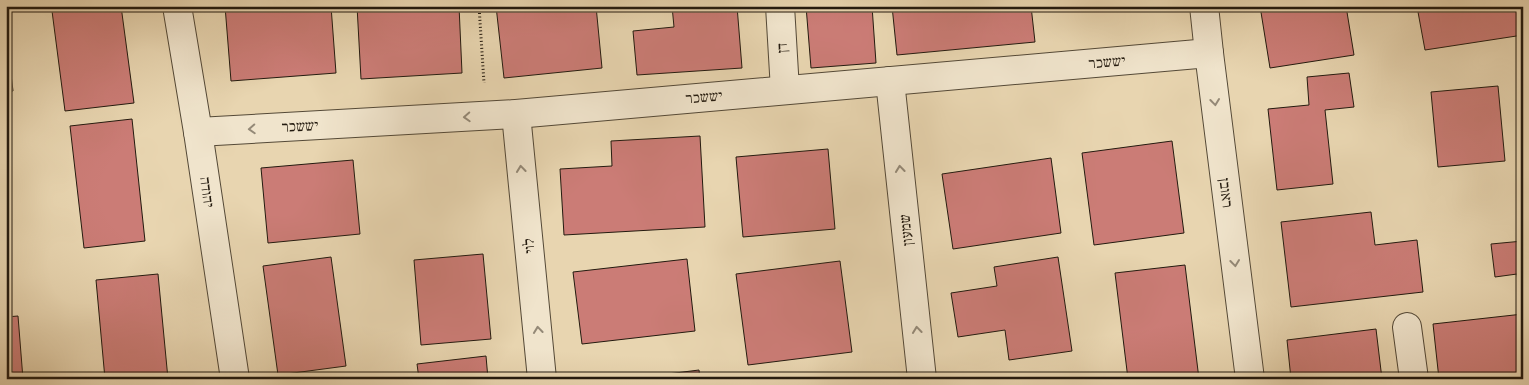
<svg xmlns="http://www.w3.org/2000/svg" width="1529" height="385" font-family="Vollkorn,'Frank Ruhl Libre',serif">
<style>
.building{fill:#cb7c76;stroke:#231a0f}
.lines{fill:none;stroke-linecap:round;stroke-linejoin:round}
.minor-casing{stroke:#544937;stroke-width:30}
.tertiary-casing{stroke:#544937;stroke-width:30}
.path{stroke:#231a0f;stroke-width:3;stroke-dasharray:1 2.5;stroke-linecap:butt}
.minor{stroke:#f0e4cc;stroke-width:28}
.tertiary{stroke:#f0e4cc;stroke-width:28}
.oneway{stroke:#948977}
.labels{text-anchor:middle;stroke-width:4;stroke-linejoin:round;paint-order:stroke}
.street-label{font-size:15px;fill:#231a0f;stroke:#f0e4cc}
</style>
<rect width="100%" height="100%" fill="#e8d5b0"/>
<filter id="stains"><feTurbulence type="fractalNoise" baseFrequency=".004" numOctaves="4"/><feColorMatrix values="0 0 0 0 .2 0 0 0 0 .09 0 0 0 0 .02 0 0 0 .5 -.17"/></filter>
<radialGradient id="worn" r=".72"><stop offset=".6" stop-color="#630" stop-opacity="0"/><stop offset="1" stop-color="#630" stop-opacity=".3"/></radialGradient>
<!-- building -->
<g class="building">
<path d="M121,6L134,103L65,111L52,11L88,6Z"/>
<path d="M225,6H331L336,73L231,81Z"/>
<path d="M357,6H459L462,73L361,79Z"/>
<path d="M496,6H596L602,68L504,78Z"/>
<path d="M672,6H737L742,68L637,75L633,31L674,27Z"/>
<path d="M806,6H872L876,63L811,68Z"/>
<path d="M892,6H1031L1035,42L897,55Z"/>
<path d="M1260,6H1346L1354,55L1270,68Z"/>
<path d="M1451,6H1523V35L1425,50L1418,12Z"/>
<path d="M6,33L13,91L6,92Z"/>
<path d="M1349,73L1354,107L1325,110L1333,184L1277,190L1268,109L1309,105L1307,77Z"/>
<path d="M1498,86L1505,161L1438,167L1431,92Z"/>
<path d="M132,119L145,241L84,248L70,126Z"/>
<path d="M700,136L705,227L564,235L560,169L612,166L611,141Z"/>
<path d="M1172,141L1184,233L1094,245L1082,153Z"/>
<path d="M828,149L835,229L743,237L736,157Z"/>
<path d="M1051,158L1061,233L953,249L942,174Z"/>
<path d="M353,160L360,234L268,243L261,168Z"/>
<path d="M1371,212L1375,245L1417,240L1423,292L1291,307L1281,222Z"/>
<path d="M1523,241V303H1521L1517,274L1495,277L1491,244Z"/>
<path d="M483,254L491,339L421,345L414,260Z"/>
<path d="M331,257L346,366L278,375L263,266Z"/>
<path d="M1058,257L1072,351L1009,360L1005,330L958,337L951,293L997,286L994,267Z"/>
<path d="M6,259L9,281L6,282Z"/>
<path d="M687,259L695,331L582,344L573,272Z"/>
<path d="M840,261L852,352L748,365L736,274Z"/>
<path d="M1185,265L1199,379H1128L1115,273Z"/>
<path d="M158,274L168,379H105L96,280Z"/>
<path d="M1523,314V379H1489L1488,375L1456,379H1439L1433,324Z"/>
<path d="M18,316L23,379H6V317Z"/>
<path d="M1376,329L1382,379H1291L1287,340Z"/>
<path d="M486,356L488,379H419L417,364Z"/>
<path d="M699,370L700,379H628Z"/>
</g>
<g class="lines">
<defs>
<g id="minor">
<path d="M780,6L785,90"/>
<path d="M1204,6L1209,53L1250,379"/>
<path d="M890,81L922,379"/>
<path d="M516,114L542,379"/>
<path d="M198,132L516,114L1209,53"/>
<path d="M1407,327L1414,379"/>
</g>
<path id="tertiary" d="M177,6L198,132L235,379"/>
</defs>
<!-- minor casing -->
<use href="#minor" class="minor-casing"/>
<!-- tertiary casing -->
<use href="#tertiary" class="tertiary-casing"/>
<!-- path -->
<path class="path" d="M479,6L484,83"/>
<!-- minor -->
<use href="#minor" class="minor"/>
<!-- tertiary -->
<use href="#tertiary" class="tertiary"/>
</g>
<!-- one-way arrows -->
<defs><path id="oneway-chevron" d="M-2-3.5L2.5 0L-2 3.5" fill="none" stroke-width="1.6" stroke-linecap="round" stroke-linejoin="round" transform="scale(1.25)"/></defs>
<g class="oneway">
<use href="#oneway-chevron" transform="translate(1215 102) rotate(83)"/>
<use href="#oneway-chevron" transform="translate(467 117) rotate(177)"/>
<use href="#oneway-chevron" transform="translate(252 129) rotate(177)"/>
<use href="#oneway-chevron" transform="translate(521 169) rotate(-96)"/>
<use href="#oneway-chevron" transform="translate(900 169) rotate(-96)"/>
<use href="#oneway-chevron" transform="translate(1235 263) rotate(83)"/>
<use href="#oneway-chevron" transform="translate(538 330) rotate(-96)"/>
<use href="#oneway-chevron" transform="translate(917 330) rotate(-96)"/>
</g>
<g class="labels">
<!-- street labels -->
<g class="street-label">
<text transform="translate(782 48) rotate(-93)" y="5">דן</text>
<text transform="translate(1107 62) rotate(-5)" y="5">יששכר</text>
<text transform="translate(704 97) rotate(-5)" y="5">יששכר</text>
<text transform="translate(300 126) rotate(-3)" y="5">יששכר</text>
<text transform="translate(207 192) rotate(82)" y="5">יהודה</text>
<text transform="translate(1226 193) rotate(83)" y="5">ראובן</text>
<text transform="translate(906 230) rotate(-96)" y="5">שמעון</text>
<text transform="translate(529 246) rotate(-96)" y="5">לוי</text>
</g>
</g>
<!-- margin -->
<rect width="1529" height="385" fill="none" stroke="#e8d5b0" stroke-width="25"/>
<rect x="8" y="8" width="1514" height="370" fill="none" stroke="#231a0f" stroke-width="2.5"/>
<rect x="12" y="12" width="1504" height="360" fill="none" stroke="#231a0f"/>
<rect width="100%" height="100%" filter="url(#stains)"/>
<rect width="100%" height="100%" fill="url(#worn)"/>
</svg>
